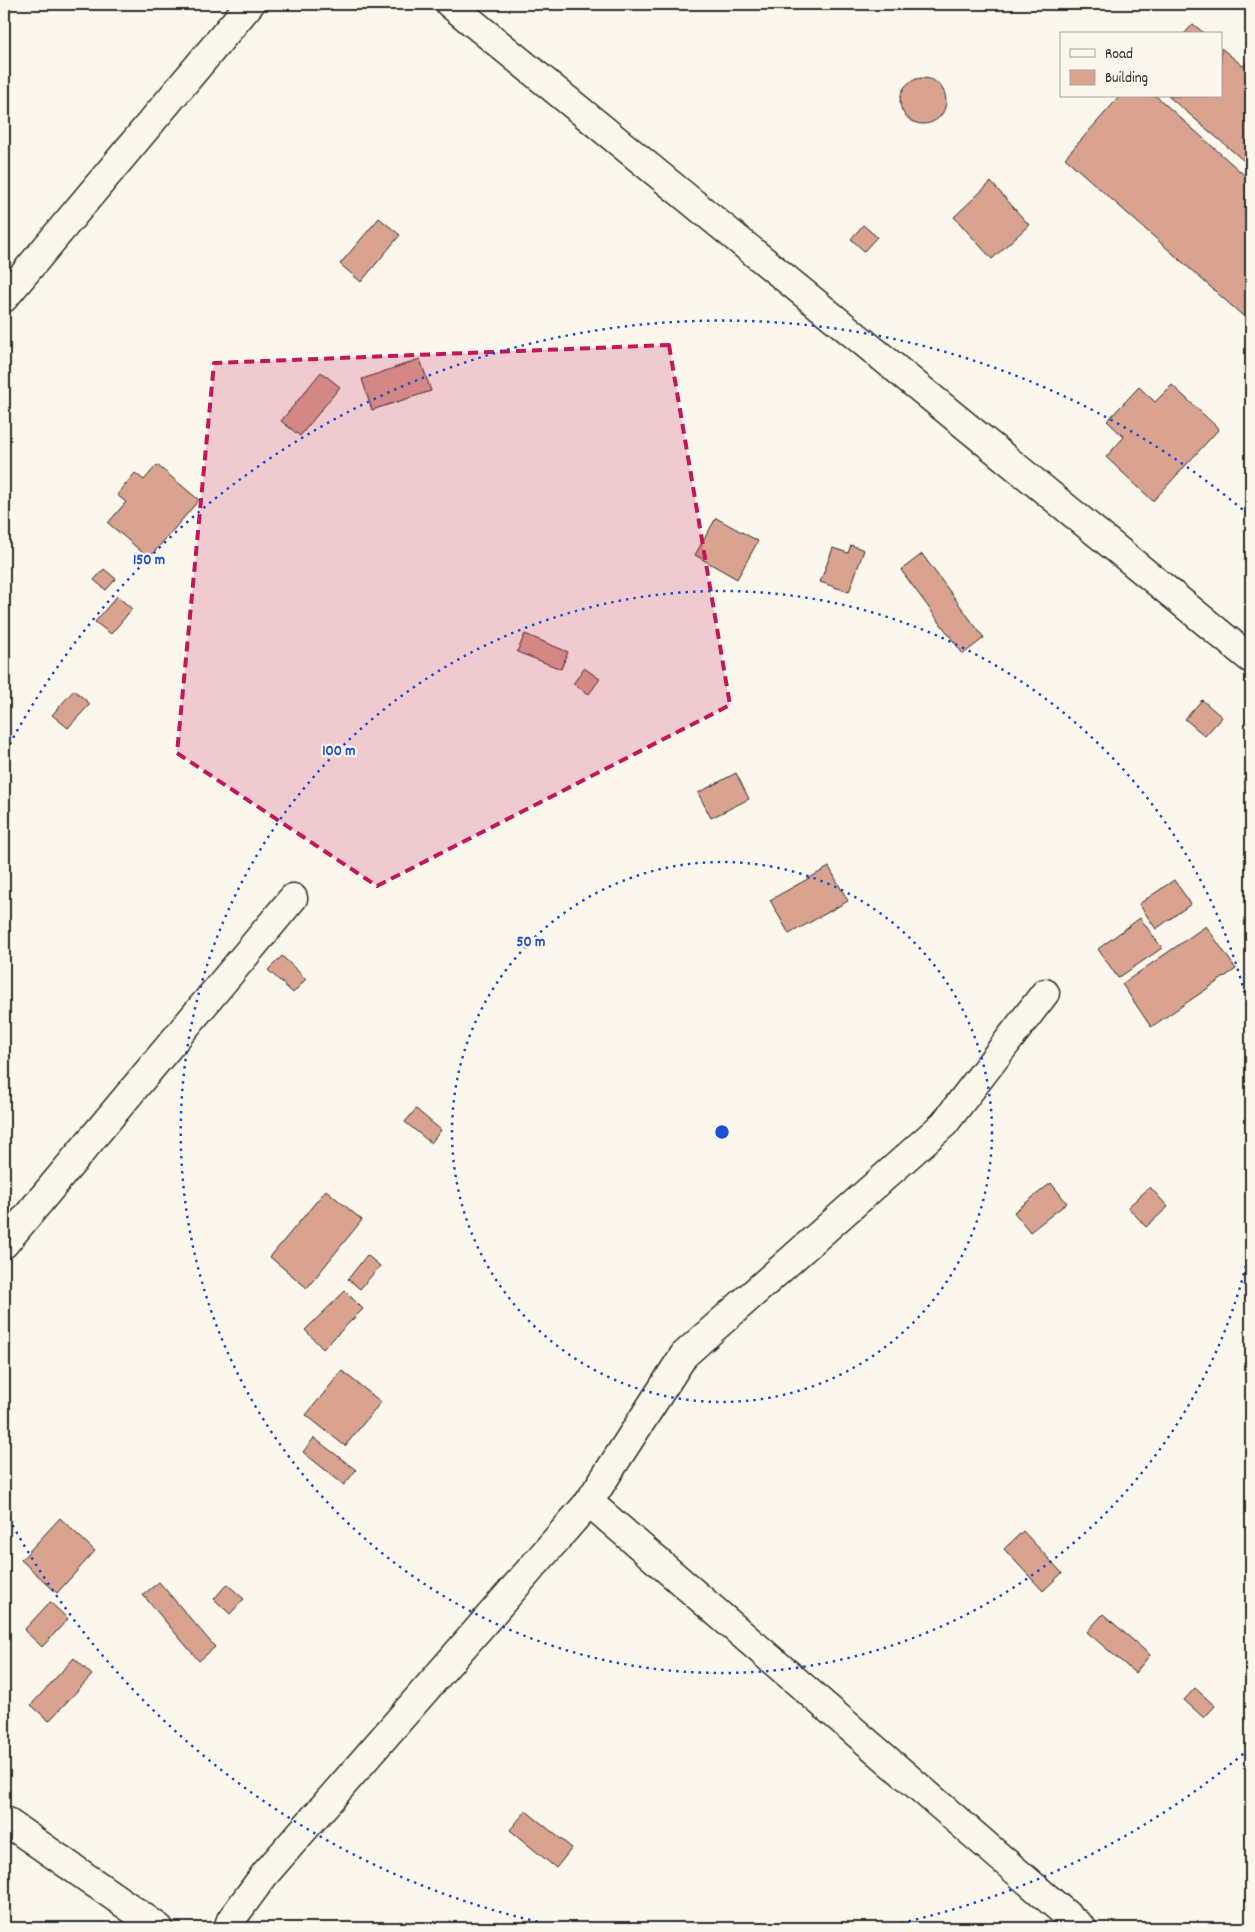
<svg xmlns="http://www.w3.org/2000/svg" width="1255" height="1932" font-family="Dekko,sans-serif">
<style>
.building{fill:#d9a390;stroke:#2b2b2b}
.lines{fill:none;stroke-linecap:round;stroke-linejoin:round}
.street-casing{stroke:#2b2b2b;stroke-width:31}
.street{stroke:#fbf7ec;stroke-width:28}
.marked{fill:#c2185b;fill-opacity:0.2;stroke:#c2185b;stroke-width:4;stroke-dasharray:10 6;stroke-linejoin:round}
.ring{fill:none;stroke:#1d4ed8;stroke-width:2.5;stroke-dasharray:2.5 5}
.centre{fill:#1d4ed8;stroke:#fbf7ec;stroke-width:2.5}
.ring-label{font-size:15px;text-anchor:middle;font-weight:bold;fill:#1d4ed8;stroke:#fbf7ec;stroke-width:4.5;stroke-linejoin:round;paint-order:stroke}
</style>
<rect width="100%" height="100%" fill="#fbf7ec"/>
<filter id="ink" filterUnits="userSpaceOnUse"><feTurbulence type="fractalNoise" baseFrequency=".02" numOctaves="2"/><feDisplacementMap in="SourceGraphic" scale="10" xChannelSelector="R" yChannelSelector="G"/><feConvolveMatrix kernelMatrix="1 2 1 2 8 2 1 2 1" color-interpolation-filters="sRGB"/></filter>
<g filter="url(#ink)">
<!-- building -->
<g class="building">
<path d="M1193,24L1205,34H1184Z"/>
<path d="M1221,48L1243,66L1251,58V164L1250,166L1168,96H1221Z"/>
<circle cx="923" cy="101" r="23"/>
<path d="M1120,96H1156L1251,181V323L1065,158Z"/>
<path d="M991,182L1029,225L992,259L954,217Z"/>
<path d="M379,218L400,235L361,282L340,264Z"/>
<path d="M863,225L877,237L864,251L851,239Z"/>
<path d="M420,359L431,391L372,410L362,379Z"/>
<path d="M321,372L340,387L300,436L281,421Z"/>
<path d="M1172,385L1219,429L1153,501L1106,457L1124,437L1107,421L1139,387L1155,402Z"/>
<path d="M157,465L199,500L149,558L108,523L126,502L117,495L135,473L144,480Z"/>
<path d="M716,518L758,541L737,579L695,555Z"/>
<path d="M851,545L864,550L849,592L820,582L833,548L848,553Z"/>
<path d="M922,554L984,638L963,654L901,570Z"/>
<path d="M104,569L116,579L106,590L94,580Z"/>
<path d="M117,596L132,609L111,634L95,622Z"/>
<path d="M525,634L568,652L561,669L517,652Z"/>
<path d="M584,668L600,679L589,694L573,684Z"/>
<path d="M74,690L90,704L68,728L52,715Z"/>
<path d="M1202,700L1222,717L1205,736L1185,719Z"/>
<path d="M736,773L749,799L711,818L698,793Z"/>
<path d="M829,867L848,901L789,934L770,900Z"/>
<path d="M1174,880L1191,904L1156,929L1139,904Z"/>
<path d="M1140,918L1162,948L1118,978L1098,949Z"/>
<path d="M1206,926L1236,969L1151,1027L1122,984Z"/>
<path d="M282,956L306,979L293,993L268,970Z"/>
<path d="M416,1109L441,1130L431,1143L405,1122Z"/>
<path d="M1051,1183L1067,1203L1030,1232L1014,1212Z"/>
<path d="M1150,1187L1168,1207L1146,1227L1128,1207Z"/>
<path d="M326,1190L362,1220L307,1288L270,1257Z"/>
<path d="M367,1255L380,1266L360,1289L348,1279Z"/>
<path d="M345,1291L363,1309L323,1349L305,1330Z"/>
<path d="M342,1371L381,1402L345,1446L306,1415Z"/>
<path d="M314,1438L356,1470L344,1485L303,1452Z"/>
<path d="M60,1518L95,1551L57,1593L21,1560Z"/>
<path d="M1023,1531L1062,1573L1043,1591L1004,1549Z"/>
<path d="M159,1582L215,1647L199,1661L143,1595Z"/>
<path d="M227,1584L244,1599L230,1614L214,1599Z"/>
<path d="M50,1602L68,1619L42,1647L24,1630Z"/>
<path d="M1103,1614L1150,1655L1135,1673L1087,1632Z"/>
<path d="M74,1658L92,1675L49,1721L31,1705Z"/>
<path d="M1195,1688L1215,1706L1204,1718L1184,1700Z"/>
<path d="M526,1811L572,1848L556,1868L510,1830Z"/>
</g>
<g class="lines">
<defs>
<g id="street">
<path d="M450,4L1251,659"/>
<path d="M4,298L250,4"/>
<path d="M4,1244L293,898"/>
<path d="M589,1502L684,1355L944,1124L1045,993"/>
<path d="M4,1820L159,1928"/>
<path d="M228,1928L231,1920L265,1874L589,1502L1082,1928"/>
</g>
</defs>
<!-- street casing -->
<use href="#street" class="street-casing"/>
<!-- street -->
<use href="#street" class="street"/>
</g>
</g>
<!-- marked area -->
<path class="marked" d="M669,345L730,705L377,886L177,753L214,363Z"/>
<!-- distance rings -->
<g class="ring">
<circle cx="722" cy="1132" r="270"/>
<path d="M1251 1244A541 541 0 1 1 1251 1020"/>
<path d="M1249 1749A811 811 0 0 1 877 1928M567 1928A811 811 0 0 1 6 1513M6 751A811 811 0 0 1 1249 515"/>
</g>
<circle cx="722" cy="1132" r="8" class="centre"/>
<g class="ring-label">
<text x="149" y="564">150 m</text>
<text x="339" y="755">100 m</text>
<text x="531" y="946">50 m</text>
</g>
<!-- margin -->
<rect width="1255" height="1932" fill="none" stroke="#fbf7ec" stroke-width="20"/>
<rect x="10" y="10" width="1235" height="1912" fill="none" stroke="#2b2b2b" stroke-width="2" filter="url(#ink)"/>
<!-- legend -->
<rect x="1060" y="32" width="162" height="65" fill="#fbf7ec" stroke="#a8a59f"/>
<rect x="1070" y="49" width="25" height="8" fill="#fbf7ec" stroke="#a8a59f"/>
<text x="1105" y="58" font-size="15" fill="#2b2b2b">Road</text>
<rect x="1070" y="70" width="25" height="15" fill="#d9a390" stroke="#a8a59f"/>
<text x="1105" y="82" font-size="15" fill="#2b2b2b">Building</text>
</svg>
